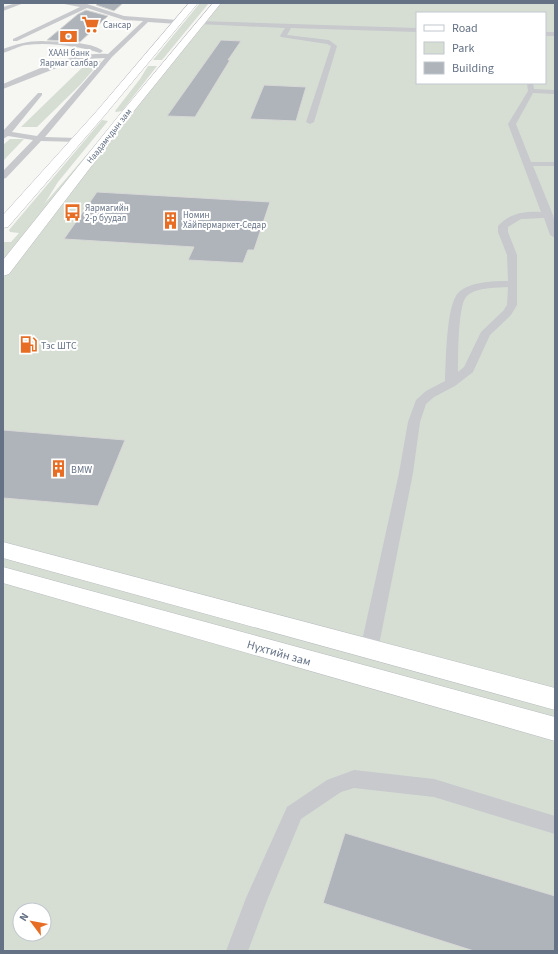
<svg xmlns="http://www.w3.org/2000/svg" width="558" height="954" font-family="'Source Sans 3',sans-serif">
<style>
.green{fill:#d6ded4;fill-rule:evenodd}
.building{fill:#afb4bb;stroke:#d8d8d6}
.lines{fill:none;stroke-linecap:round;stroke-linejoin:round}
.secondary-casing{stroke:#b9bcc1;stroke-width:1}
.highway-casing{stroke:#b7b9bd;stroke-width:1}
.street{fill:#c7c9cd;fill-rule:evenodd}
.secondary{fill:#fff;fill-rule:evenodd}
.highway{fill:#fff;fill-rule:evenodd}
.labels{text-anchor:middle;stroke-width:4;stroke-linejoin:round;paint-order:stroke}
.far-poi-label{font-size:9px;fill:#657285;stroke:#fff;text-anchor:start}
.far-street-label{font-size:9px;fill:#657285;stroke:#fff}
.poi-label{font-size:10px;fill:#657285;stroke:#fff;text-anchor:start}
.near-street-label{font-size:12px;fill:#657285;stroke:#fff}
</style>
<rect width="100%" height="100%" fill="#f6f7f3"/>
<!-- green -->
<g class="green">
<path d="M200,3H209L162,60H153Z"/>
<path d="M218,3H555V951H3V242H11L19,233L10,232L9,230L102,120L108,121L58,182L45,203ZM417,13H545V83H417ZM20,910H44V934H20Z"/>
<path d="M89,61H101L80,85L37,127H21Z"/>
<path d="M148,66H157L122,111L116,112L115,111L140,79Z"/>
<path d="M10,139H24L3,161V145Z"/>
</g>
<!-- building -->
<g class="building">
<path d="M98,3H123L114,11L96,5Z"/>
<path d="M86,10L108,16L80,42L47,40L78,14Z"/>
<path d="M221,40L241,41L228,60H230L195,117L167,116Z"/>
<path d="M264,85L306,87L296,121L250,119Z"/>
<path d="M97,192L270,202L254,250H248L243,263L188,260L194,247L64,239Z"/>
<path d="M3,430L125,440L98,506L3,498Z"/>
<path d="M345,833L555,896V951H474L323,903Z"/>
</g>
<g class="lines">
<defs>
<g id="secondary">
<path d="M3,542L555,688V710L3,558Z"/>
<path d="M3,567L555,717V741L3,583Z"/>
</g>
<g id="highway">
<path d="M189,3H198L104,116L8,227L3,228V215L96,112Z"/>
<path d="M213,3H221L129,117L9,274L3,276V260L121,113Z"/>
</g>
</defs>
<!-- secondary casing -->
<use href="#secondary" class="secondary-casing"/>
<!-- highway casing -->
<use href="#highway" class="highway-casing"/>
<!-- street -->
<g class="street">
<path d="M16,3H24L3,11V7Z"/>
<path d="M59,3L87,4L124,16L178,20L181,22L178,24L148,22L112,57L45,137L77,138H80V142L41,141L6,178L3,179V171L33,140L8,136L3,139V131L38,93H42V95L12,132L37,136L105,58L84,59L72,62L3,89V84C37,70 71,52 108,54L143,21L124,20L87,8L17,41H13V39L80,7Z"/>
<path d="M199,21L417,28V32L291,28L287,35L329,40L337,46L314,122L310,124L306,122L331,46L327,44L281,37L280,36L285,28L197,24L196,23Z"/>
<rect x="545" y="32" width="10" height="4"/>
<path d="M42,41C58,42 91,41 103,51L100,53C78,46 50,42 26,45C18,46 11,51 3,53V49C17,44 27,41 42,41Z"/>
<path d="M527,83H533L534,89L555,90V94L533,93L516,124L531,162H555V166H533L553,215L555,223V238L550,235L544,218L521,219L508,227V232L517,255V305L511,315L490,335L473,372L455,386L434,397L426,404L420,422L413,473L378,650L375,655L369,657L363,655L360,650L399,473L408,422L416,400L426,391L445,381C446,362 446,306 458,293C469,282 492,281 508,281L507,255L498,232V226C509,213 526,211 541,212L508,124L528,91ZM508,287L507,305L503,311L481,332L464,367L458,372C458,358 458,306 466,297C475,287 495,288 508,287Z"/>
<path d="M354,770L434,779L555,816V834L434,797L354,788L341,792L301,819L268,898L248,951H226L246,898L287,807L327,780Z"/>
</g>
<!-- secondary -->
<use href="#secondary" class="secondary"/>
<!-- highway -->
<use href="#highway" class="highway"/>
</g>
<!-- icons -->
<defs>
<symbol id="supermarket-bare" viewBox="-9 -9 18 18"><path d="M-6-5.5h2.5l.6 2H6L4.5 2H-2.5L-4.4-4H-6ZM-1.5 3.2a1.3 1.3 0 1 0 .1 0ZM3 3.2a1.3 1.3 0 1 0 .1 0Z" fill="#e66d23" stroke="#fff" stroke-width="2.5" paint-order="stroke"/></symbol>
<symbol id="bank-bare" viewBox="-9 -9 18 18"><path d="M-6-4H6V4H-6ZM0-2.3a2.3 2.3 0 1 0 0 4.6a2.3 2.3 0 1 0 0-4.6Z" fill="#e66d23" stroke="#fff" stroke-width="2.5" paint-order="stroke"/></symbol>
<symbol id="bus-bare" viewBox="-9 -9 18 18"><path d="M-5-6H5V4H4V6H2V4H-2V6H-4V4H-5ZM-3.5-4V0h7V-4ZM-3.5 1.2v1.5H-2V1.2ZM2 1.2v1.5H3.5V1.2Z" fill="#e66d23" stroke="#fff" stroke-width="2.5" paint-order="stroke"/></symbol>
<symbol id="building-bare" viewBox="-9 -9 18 18"><path d="M-4-6H4V6H1V3H-1V6H-4ZM-2.5-4.3h1.7v1.8h-1.7ZM.8-4.3h1.7v1.8H.8ZM-2.5-1h1.7V.8h-1.7ZM.8-1h1.7V.8H.8Z" fill="#e66d23" stroke="#fff" stroke-width="2.5" paint-order="stroke"/></symbol>
<symbol id="fuel-bare" viewBox="-9 -9 18 18"><path d="M-5.5-6h7V0h2V4h1.3V-2.5L3-4.5l.8-.8L6-3V5H2.5V1h-1V6h-7ZM-4.2-4.7v3.2H.2V-4.7Z" fill="#e66d23" stroke="#fff" stroke-width="2.5" paint-order="stroke"/></symbol>
</defs>
<g fill-rule="evenodd">
<use href="#supermarket-bare" x="78" y="12" width="25" height="25"/>
<use href="#bank-bare" x="56" y="24" width="25" height="25"/>
<use href="#bus-bare" x="60" y="200" width="25" height="25"/>
<use href="#building-bare" x="158" y="208" width="25" height="25"/>
<use href="#fuel-bare" x="16" y="332" width="25" height="25"/>
<use href="#building-bare" x="46" y="456" width="25" height="25"/>
</g>
<g class="labels">
<!-- far-poi labels -->
<g class="far-poi-label">
<text x="103" y="28">Сансар</text>
<text x="69" y="56" text-anchor="middle">ХААН банк<tspan x="69" dy="10">Яармаг салбар</tspan></text>
<text x="85" y="211">Яармагийн<tspan x="85" dy="10">2-р буудал</tspan></text>
<text x="183" y="218">Номин<tspan x="183" dy="10">Хайпермаркет-Седар</tspan></text>
</g>
<!-- far-street labels -->
<g class="far-street-label">
<text transform="translate(109 136) rotate(-52)" y="3">Наадамчдын зам</text>
</g>
<!-- poi labels -->
<g class="poi-label">
<text x="41" y="349">Тэс ШТС</text>
<text x="71" y="473">BMW</text>
</g>
<!-- near-street labels -->
<g class="near-street-label">
<text transform="translate(279 653) rotate(16)" y="4">Нүхтийн зам</text>
</g>
</g>
<!-- border -->
<rect width="558" height="954" fill="none" stroke="#657285" stroke-width="8"/>
<!-- legend -->
<rect x="416" y="12" width="130" height="72" fill="#ffffff" stroke="#c1c7ce"/>
<rect x="424" y="25" width="20" height="6" fill="#ffffff" stroke="#c1c7ce"/>
<text x="452" y="32" font-size="12" fill="#657285">Road</text>
<rect x="424" y="42" width="20" height="12" fill="#d6ded4" stroke="#c1c7ce"/>
<text x="452" y="52" font-size="12" fill="#657285">Park</text>
<rect x="424" y="62" width="20" height="12" fill="#afb4bb" stroke="#c1c7ce"/>
<text x="452" y="72" font-size="12" fill="#657285">Building</text>
<!-- north arrow -->
<g transform="translate(32 922) rotate(302)"><circle r="19" fill="#ffffff" stroke="#c1c7ce"/>
<path d="M0-3L7 15L0 10L-7 15Z" fill="#e66d23"/>
<text y="-6" font-size="11" font-weight="bold" text-anchor="middle" fill="#657285">N</text>
</g>
</svg>
